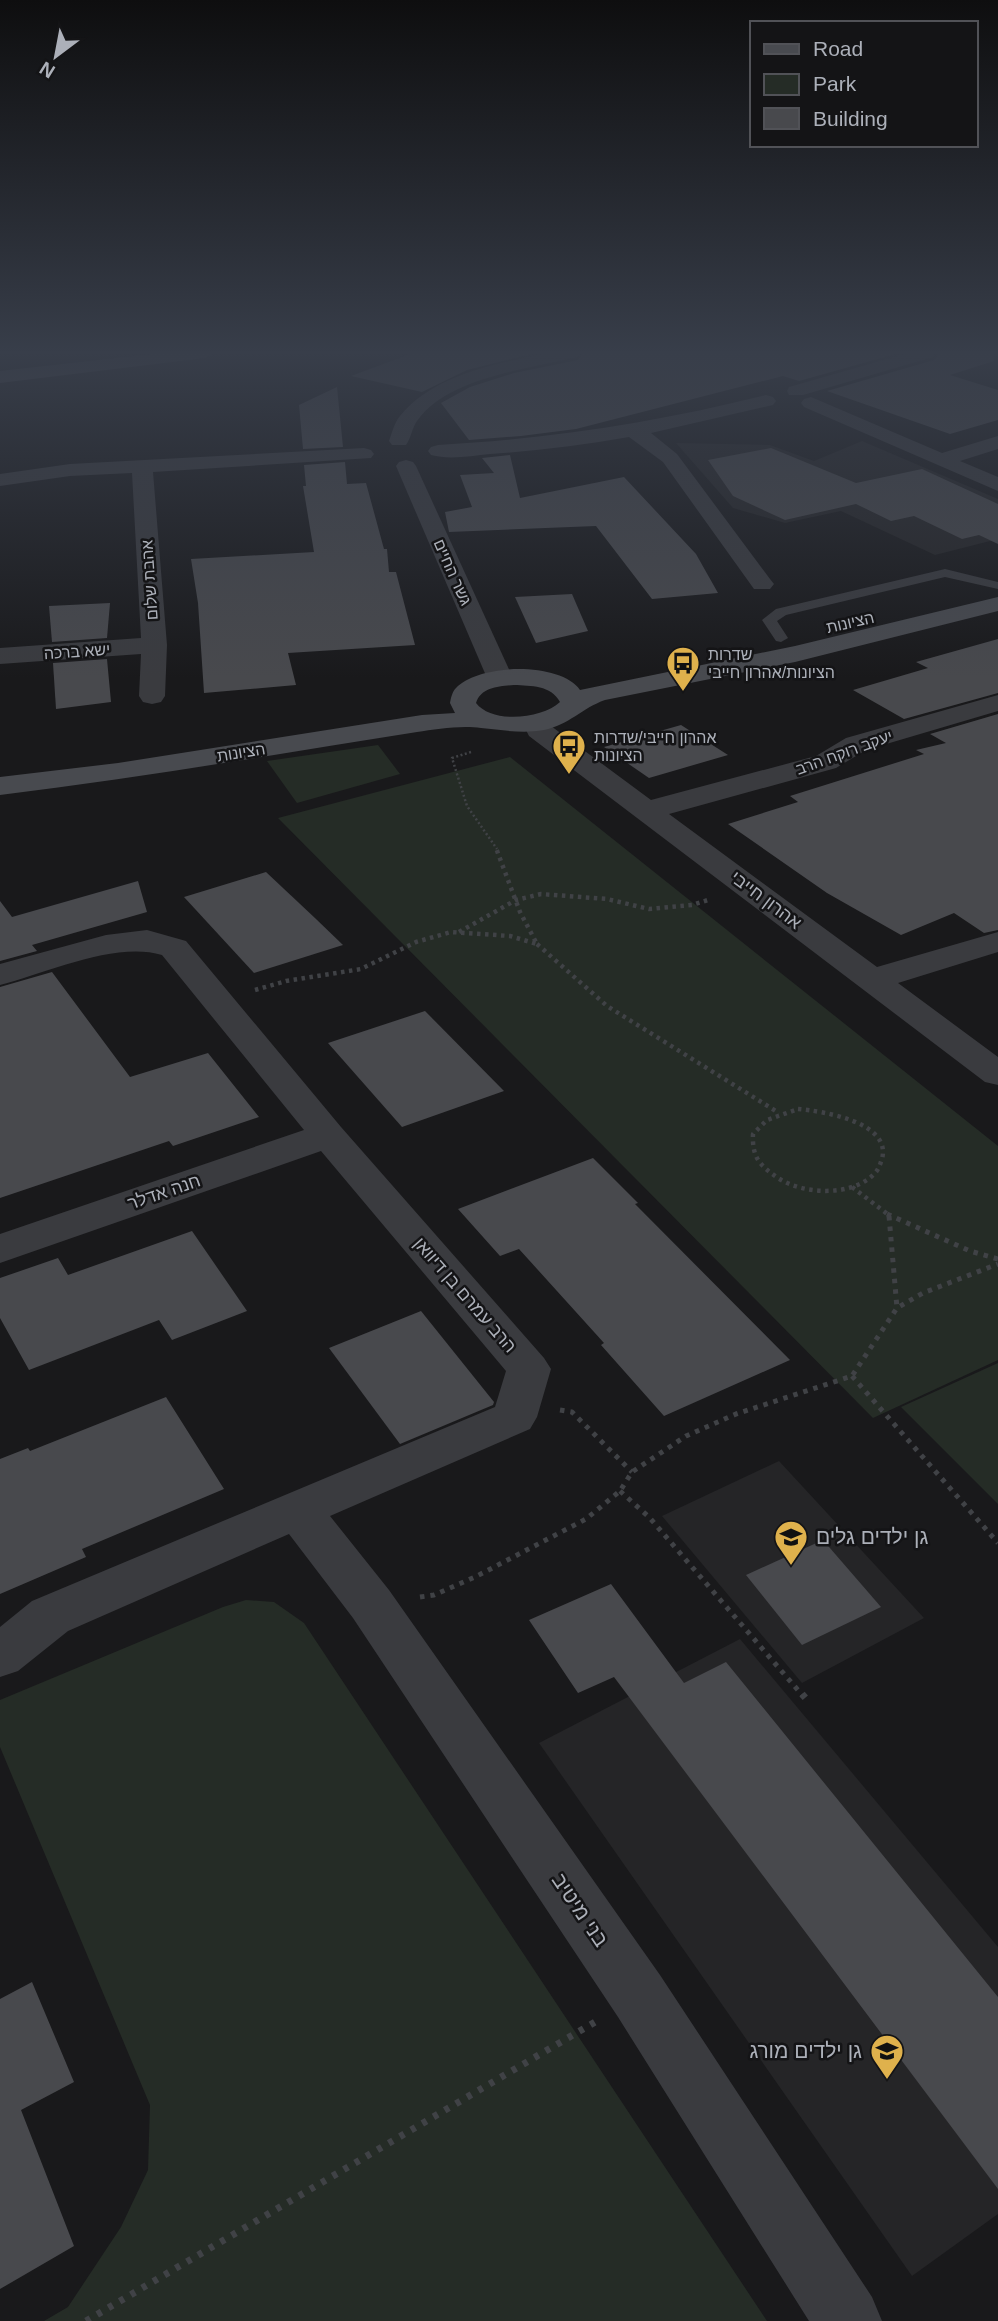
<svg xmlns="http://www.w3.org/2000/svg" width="998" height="2321" font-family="Arial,Heebo,sans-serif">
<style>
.built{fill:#252527}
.green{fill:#252c26}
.building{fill:#48494d}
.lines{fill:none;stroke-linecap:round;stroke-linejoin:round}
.path-far3{stroke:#404246;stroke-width:2.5;stroke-dasharray:2 2.5;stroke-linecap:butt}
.path-far2{stroke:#404246;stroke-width:4.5;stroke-dasharray:3.5 4.5;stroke-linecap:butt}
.path-far1{stroke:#404246;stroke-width:5;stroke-dasharray:4.5 6;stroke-linecap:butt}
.path{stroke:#404246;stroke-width:7;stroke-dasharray:5 8;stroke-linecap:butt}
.lane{fill:#3a3b3f;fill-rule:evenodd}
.street{fill:#3a3b3f;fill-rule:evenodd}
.secondary{fill:#484a4f;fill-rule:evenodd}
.labels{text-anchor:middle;stroke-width:5;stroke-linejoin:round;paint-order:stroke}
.far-street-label{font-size:16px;fill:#acb0b9;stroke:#141416}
.far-poi-label{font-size:16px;fill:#acb0b9;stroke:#141416;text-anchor:start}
.street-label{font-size:18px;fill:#acb0b9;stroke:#141416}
.near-poi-label{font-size:21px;fill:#acb0b9;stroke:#141416;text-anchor:start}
.near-street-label{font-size:21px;fill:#acb0b9;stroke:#141416}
</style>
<rect width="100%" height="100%" fill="#19191b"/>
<!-- built -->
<g class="built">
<path d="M862,441L998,499V539L935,555L841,511L785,523L733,508L676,443L770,445L814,461Z"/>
<path d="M779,1461L924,1618L802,1683L662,1516Z"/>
<path d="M740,1639L998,1947V2214L912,2276L539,1743Z"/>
</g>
<!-- green -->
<g class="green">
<path d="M378,745L400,774L297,803L267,761Z"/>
<path d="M510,757L998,1146V1360L873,1418L278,818Z"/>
<path d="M998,1363V1504L901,1407Z"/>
<path d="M246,1600L274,1602L304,1623L767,2321H44L68,2307L121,2227L148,2170L150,2105L0,1747V1700L223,1607Z"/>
</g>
<!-- building -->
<g class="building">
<path d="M413,353H535L467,370L422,392L351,376Z"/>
<path d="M583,353H899L799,381L783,376L576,429L521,436L469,440L441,403L470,387L514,373L578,360Z"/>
<path d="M939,353H993L994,361L950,375L998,390V420L950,434L827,391L934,360Z"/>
<path d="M337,387L343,447L303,449L299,405Z"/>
<path d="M771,448L856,483L922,469L998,504V544L979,535L962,539L914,516L891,521L856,504L785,520L733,496L708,460Z"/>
<path d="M510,455L520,498L624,477L696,554L718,593L652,599L596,526L449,532L445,512L472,507L460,475L494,473L482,458Z"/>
<path d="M345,462L347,484L366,483L384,549H387L389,572H396L415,645L288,653L296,685L204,693L198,603L191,559L314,552L303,486H306L304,465Z"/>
<path d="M572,594L588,631L536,643L515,597Z"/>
<path d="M110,603L107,638L52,642L49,606Z"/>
<path d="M998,639V693L904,719L853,690L928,668L916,662Z"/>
<path d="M107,659L111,702L56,709L53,663Z"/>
<path d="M998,714V930L984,933L954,913L901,935L827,893L728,824L798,802L790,796L924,754L916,750L946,743L930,734Z"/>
<path d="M681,725L728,755L649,778L604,747Z"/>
<path d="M266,872L316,919L343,945L254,973L184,897Z"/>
<path d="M138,881L147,912L32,945L37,951L0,961V901L12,917Z"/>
<path d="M52,972L130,1077L208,1053L259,1117L173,1146L169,1141L0,1198V987Z"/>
<path d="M425,1011L504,1091L402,1127L328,1043Z"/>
<path d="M593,1158L638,1203L635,1204L790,1360L664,1416L601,1345L604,1343L519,1249L500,1256L458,1209Z"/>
<path d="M192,1231L247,1311L172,1340L159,1320L29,1370L0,1318V1278L58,1258L68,1275Z"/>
<path d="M421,1311L494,1402L493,1405L400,1444L329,1348Z"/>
<path d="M166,1397L224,1489L82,1549L86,1557L0,1594V1459L28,1448L30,1451Z"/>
<path d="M823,1540L881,1607L802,1645L746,1575Z"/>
<path d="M611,1584L684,1683L726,1662L998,1997V2189L614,1677L578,1693L529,1620Z"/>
<path d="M32,1982L74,2082L21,2110L74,2246L0,2289V1999Z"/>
</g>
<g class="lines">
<!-- path-far3 -->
<path class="path-far3" d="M471,752L452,758L467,806L497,849"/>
<!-- path-far2 -->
<g class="path-far2">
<path d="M459,932L516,900L541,894L607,899L649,909L692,905L708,900"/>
<path d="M537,944L607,1006L779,1113"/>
<path d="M255,990L286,981L361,969L416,942L451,932L510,936L537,944L520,912L496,848"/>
<path d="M798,1109C822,1111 892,1122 882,1159C880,1164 879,1169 875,1173C853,1197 804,1195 778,1178C759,1165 752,1157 753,1134L767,1120Z"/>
<path d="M852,1187L890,1216"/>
</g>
<!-- path-far1 -->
<g class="path-far1">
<path d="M887,1214L970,1251L998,1259"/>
<path d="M889,1216L897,1308"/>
<path d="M852,1376L998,1543"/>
<path d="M560,1410L572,1412L632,1472"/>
<path d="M620,1491L649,1517L803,1696"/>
<path d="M420,1597L434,1595L475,1577L586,1519L620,1491L632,1472L686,1436L736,1414L852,1376L897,1308L923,1293L998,1264"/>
</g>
<!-- path -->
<g class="path">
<path d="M802,1694L809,1702"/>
<path d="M86,2321L595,2022"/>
</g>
<!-- lane -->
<path class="lane" d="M945,569L998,582V589L945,577L786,615L777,621L788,638L781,642L776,641L762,620L776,609Z"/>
<!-- street -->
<g class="street">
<path d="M547,353H580L577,357C529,369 448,377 417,421C412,428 411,438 406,445H392L389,441C392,433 394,423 400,416C434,374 497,364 547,353Z"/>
<path d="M908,353H936L933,357L803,395H789L787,391L789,387Z"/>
<path d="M766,395L773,397L776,401L773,405L651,433L677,454L770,579L774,584L770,589H754L663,462L629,437C583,445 537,451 490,454C471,456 449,460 431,455L428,451L431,447L438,445C550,439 658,422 766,395Z"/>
<path d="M811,397L942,453L998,436V449L960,461L998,477V491L804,407L801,403L804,399Z"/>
<path d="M364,448L371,450L374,454L371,458L153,472L167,645L165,696L161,702L152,704L143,702L139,696L141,654L0,664V648L141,638L132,473L70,476L0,486V474L70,464Z"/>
<path d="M406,460L413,462L416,466L513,678L509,684L500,686L491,684L487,678L396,466L399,462Z"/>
<path d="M998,695V711L866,750L836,768L669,814L877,967L998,932V952L898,983L998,1057V1085L985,1082L529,736L523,724L527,718L537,716L547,718L551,726L651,800L816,756L846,738Z"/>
<path d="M147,930L186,941L341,1127L544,1358L551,1369L537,1417L530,1429L330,1516L389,1590L660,1975L872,2297L882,2321H809L618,2017L353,1618L289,1534L68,1631L18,1671L0,1677V1627L32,1601L495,1407L506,1371L321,1151L0,1263V1234L304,1130L162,955C115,941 47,973 0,985V964L106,935Z"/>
</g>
<!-- secondary -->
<g class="secondary">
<path d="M161,353H214L205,358L0,383V371Z"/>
<path d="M998,597V611L795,662L605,700C582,708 569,725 544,730C522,734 503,730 481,728C462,725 436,729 417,732C278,754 140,778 0,795V777L118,763L422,715L455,713L450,703C451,698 452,692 456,688C479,663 561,662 580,690L795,646ZM514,685C531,686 551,685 560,702C542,719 492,724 476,703C481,687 500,686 514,685Z"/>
</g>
</g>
<!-- sky -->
<linearGradient id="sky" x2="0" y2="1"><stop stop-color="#0e0e0f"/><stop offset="0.52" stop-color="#383e4a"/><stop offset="1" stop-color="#383e4a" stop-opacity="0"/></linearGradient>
<rect width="998" height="678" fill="url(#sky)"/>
<!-- icons -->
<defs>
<symbol id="bus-pin" viewBox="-11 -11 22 30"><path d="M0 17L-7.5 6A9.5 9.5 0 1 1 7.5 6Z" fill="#dfb14c" stroke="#141416"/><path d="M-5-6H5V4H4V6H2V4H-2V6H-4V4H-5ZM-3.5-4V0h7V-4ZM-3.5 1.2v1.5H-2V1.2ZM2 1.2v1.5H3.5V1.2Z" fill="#111"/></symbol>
<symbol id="school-pin" viewBox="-11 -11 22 30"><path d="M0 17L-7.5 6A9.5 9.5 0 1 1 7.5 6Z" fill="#dfb14c" stroke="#141416"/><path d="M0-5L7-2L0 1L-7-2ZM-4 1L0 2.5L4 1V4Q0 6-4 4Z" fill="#111"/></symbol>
</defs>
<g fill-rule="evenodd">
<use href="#bus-pin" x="664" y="644" width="38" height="52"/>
<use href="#bus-pin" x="550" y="727" width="38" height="52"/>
<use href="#school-pin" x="772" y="1518" width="38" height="52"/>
<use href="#school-pin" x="868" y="2032" width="38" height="52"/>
</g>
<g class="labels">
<!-- far-street labels -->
<g class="far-street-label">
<text transform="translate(453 572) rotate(66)" y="6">גשר החיים</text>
<text transform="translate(149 580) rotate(-94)" y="6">אהבת שלום</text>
<text transform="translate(850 622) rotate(-13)" y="6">הציונות</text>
<text transform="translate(77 651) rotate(-4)" y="6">ישא ברכה</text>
<text transform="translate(241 752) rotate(-9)" y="6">הציונות</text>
<text transform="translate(844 752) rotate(-20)" y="6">יעקב רוקח הרב</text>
</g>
<!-- far-poi labels -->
<g class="far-poi-label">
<text x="708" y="660">שדרות<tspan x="708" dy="18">הציונות/אהרון חייבי</tspan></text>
<text x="594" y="743">אהרון חייבי/שדרות<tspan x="594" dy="18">הציונות</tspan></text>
</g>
<!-- street labels -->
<g class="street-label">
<text transform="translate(766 900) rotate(37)" y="6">אהרון חייבי</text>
<text transform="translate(164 1192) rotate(-19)" y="6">חנה אדלר</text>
<text transform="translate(465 1295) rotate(49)" y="6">הרב עמרם בן דיוואן</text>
</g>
<!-- near-poi labels -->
<g class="near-poi-label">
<text x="816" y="1544">גן ילדים גלים</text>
<text x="862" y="2058" text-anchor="end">גן ילדים מורג</text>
</g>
<!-- near-street labels -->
<g class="near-street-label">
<text transform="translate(580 1910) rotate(56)" y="7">בני מיטיב</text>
</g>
</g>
<!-- legend -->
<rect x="750" y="21" width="228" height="126" fill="#141416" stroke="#515257" stroke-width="2"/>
<rect x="764" y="44" width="35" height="10" fill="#484a4f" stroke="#515257" stroke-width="2"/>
<text x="813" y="56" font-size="21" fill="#acb0b9">Road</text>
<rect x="764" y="74" width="35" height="21" fill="#252c26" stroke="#515257" stroke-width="2"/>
<text x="813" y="91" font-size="21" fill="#acb0b9">Park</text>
<rect x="764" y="108" width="35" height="21" fill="#48494d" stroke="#515257" stroke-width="2"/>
<text x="813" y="126" font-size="21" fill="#acb0b9">Building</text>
<!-- north arrow -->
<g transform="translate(56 56) rotate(212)" stroke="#141416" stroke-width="5" paint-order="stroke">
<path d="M0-5L12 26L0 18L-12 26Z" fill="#acb0b9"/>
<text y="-10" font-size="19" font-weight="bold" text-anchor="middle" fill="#acb0b9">N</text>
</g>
</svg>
